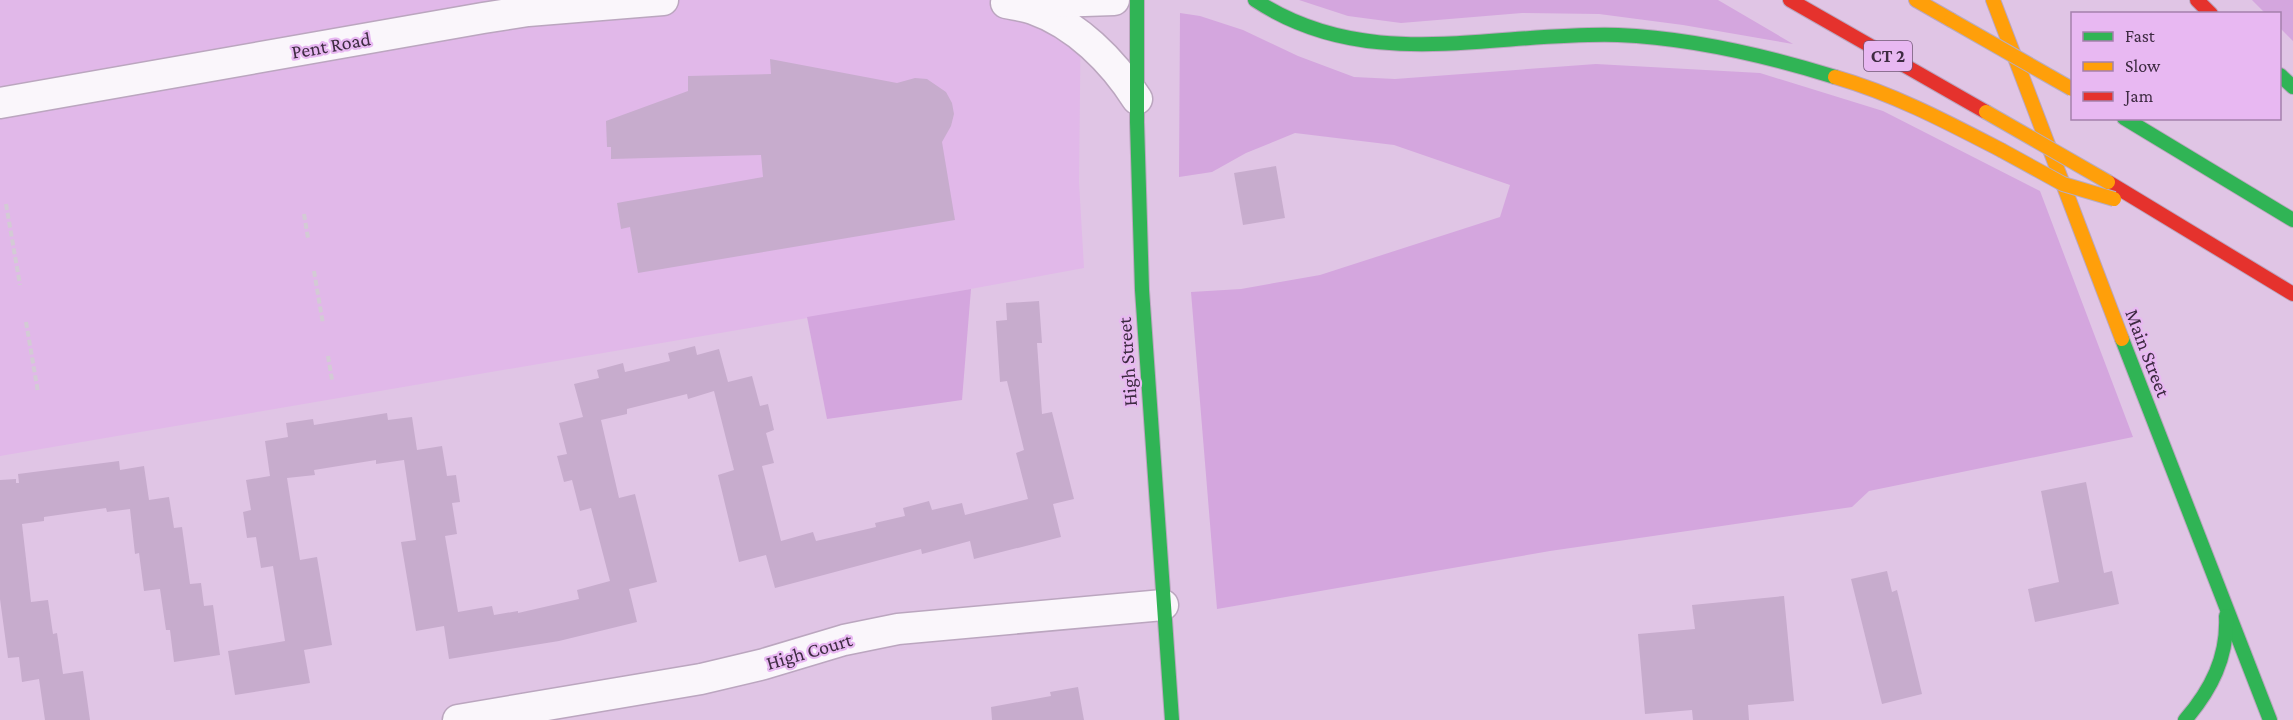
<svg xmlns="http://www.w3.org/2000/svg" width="2293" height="720" font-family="'Crimson Pro',serif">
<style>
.built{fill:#e1b8e9}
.green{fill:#d4a6de}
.building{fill:#c7accd}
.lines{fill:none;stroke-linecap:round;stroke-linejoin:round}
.street-casing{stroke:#bba6bf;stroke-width:33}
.fast-casing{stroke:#bba6bf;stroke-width:16}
.slow-casing{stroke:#bba6bf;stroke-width:16}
.jam-casing{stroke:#bba6bf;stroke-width:16}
.path{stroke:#d3cbd5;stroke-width:4;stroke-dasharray:6 3;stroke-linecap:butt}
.street{stroke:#faf6fb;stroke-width:30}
.fast{stroke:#30b455;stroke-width:14}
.slow{stroke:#ff9f0a;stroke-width:14}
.jam{stroke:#e5322d;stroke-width:14}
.slow-bridge-casing{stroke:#b7adc3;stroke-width:16;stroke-linecap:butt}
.slow-bridge{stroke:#ff9f0a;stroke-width:14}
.labels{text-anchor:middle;stroke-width:4.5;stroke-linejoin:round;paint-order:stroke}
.shield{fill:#e8b8f2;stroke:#715577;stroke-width:1.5}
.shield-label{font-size:18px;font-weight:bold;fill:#3e2b42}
.street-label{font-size:20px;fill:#3e2b42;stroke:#e8b8f2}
</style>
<rect width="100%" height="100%" fill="#e0c5e5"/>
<!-- built -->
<path class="built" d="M0,0H1081L1079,182L1084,268L878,306L0,456Z"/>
<!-- green -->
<g class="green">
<path d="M1299,0H1718L1793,44L1683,25L1599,14L1522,13L1401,23L1348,16Z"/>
<path d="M2252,0H2293V41L2280,28V14L2265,13Z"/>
<path d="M1180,13L1200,16L1243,30L1298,56L1354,77L1395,79L1596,64L1760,73L1883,111L2040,191L2133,437L1869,491L1852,507L1550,551L1217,609L1191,292L1241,289L1320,275L1500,217L1510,185L1394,145L1295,133L1246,153L1212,172L1179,177Z"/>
<path d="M971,289L962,400L827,419L807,317Z"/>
</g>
<!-- building -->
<g class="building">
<path d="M770,59L897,83L915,78L927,79L946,92L952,103L954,114L951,126L942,142L955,220L638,273L630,227L621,229L617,203L763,177L761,155L611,159V147H607L606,121L688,91V76L771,74Z"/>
<path d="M1276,166L1285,218L1243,225L1234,173Z"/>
<path d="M1039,301L1042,343H1037L1042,414L1052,412L1074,499L1053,504L1061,537L974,559L970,541L922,554L921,549L775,588L766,555L739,562L718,475L734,470L714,391L688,399L687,394L627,409V414L601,420L619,498L635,494L657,582L629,589L637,622L559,641L449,659L444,626L416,631L401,542L416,540L404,460L376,464V460L314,470L315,475L287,478L300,560L317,557L332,645L304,650L310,683L235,695L228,651L285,641L273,566L261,568L256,537L247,538L243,512L251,510L246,480L270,476L265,441L288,437L286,423L313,419L314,425L387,413L388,420L412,417L417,450L442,446L447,476L456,475L460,502L452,503L457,534L445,536L458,612L492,606L494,615L518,611V613L579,599L577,590L610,581L591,508L580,511L572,480L564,482L557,456L567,454L559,423L583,417L574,384L599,378L597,370L623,363L625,372L670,361L668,353L695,346L697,355L719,349L728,382L752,376L760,406L768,404L774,430L766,433L774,463L762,466L781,541L813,532L816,541L876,527L875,523L905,516L903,508L929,501L932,510L962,503L965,515L1028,499L1016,453L1024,450L1007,381L1000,382L996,321L1007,320L1006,303Z"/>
<path d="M119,461L120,470L144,466L149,500L169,497L174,528L182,527L190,584L201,583L204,606L213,605L220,655L174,662L170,630H166L160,589L144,591L139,553L135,554L130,509L107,512L106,508L44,517V521L22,524L31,602L48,600L53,634L57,633L63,674L83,671L90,720H45L39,679L22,682L19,657L8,658L0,599V480L16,479V483H19L18,474Z"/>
<path d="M2086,482L2104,573L2112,571L2119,604L2035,622L2028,589L2059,582L2041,491Z"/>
<path d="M1887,571L1892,592L1897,590L1922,694L1882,704L1851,579Z"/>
<path d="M1784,596L1794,701L1748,705L1749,720H1693L1692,710L1645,714L1638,634L1695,629L1692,605Z"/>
<path d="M1078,687L1084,720H992L991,707L1051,696L1050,692Z"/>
</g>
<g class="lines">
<defs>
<g id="street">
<path d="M1006,3C1015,5 1024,6 1033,9C1076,24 1113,61 1137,99"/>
<path d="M1024,3L1114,0"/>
<path d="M0,103L483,18L528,11L663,0"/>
<path d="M458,720L701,679L764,664L844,640L898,629L1163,605"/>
</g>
<g id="fast">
<path d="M1137,0V122L1142,290L1172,720"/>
<path d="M1255,0C1369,75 1493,31 1618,35C1692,38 1764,55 1835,77"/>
<path d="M2280,75L2293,87"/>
<path d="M2124,118L2293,220"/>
<path d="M2122,339L2270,720"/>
<path d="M2185,720C2211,690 2228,657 2226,616"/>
</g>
<g id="slow">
<path d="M1916,0L1951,20"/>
<path d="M1993,0L2122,339"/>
<path d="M1835,77C1894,94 1947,122 2001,150"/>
</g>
<g id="jam">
<path d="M1790,0L1986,112"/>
<path d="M2197,0L2211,14"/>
<path d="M2108,182L2293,294"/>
</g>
</defs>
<!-- street casing -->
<use href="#street" class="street-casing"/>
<!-- fast casing -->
<use href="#fast" class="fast-casing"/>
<!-- slow casing -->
<use href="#slow" class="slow-casing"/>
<!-- jam casing -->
<use href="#jam" class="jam-casing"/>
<!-- path -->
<g class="path">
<path d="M6,204L20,285"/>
<path d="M304,214L308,238"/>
<path d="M314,271L323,324"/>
<path d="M26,322L38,392"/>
<path d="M328,356L332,380"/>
</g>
<!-- street -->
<use href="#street" class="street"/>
<!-- fast -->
<use href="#fast" class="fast"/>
<!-- slow -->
<use href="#slow" class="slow"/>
<!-- jam -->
<use href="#jam" class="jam"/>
<defs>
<g id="slow-bridge">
<path d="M1951,20L2072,89"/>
<path d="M1986,112L2108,182"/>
<path d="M2001,150L2063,184L2114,199"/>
</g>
</defs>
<!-- slow-bridge casing -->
<use href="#slow-bridge" class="slow-bridge-casing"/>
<!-- slow-bridge -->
<use href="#slow-bridge" class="slow-bridge"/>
</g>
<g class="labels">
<!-- shield labels -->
<rect class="shield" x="1864" y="41" width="48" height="30" rx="4.5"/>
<g class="shield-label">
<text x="1888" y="62">CT 2</text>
</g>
<!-- street labels -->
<g class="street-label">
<text transform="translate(331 45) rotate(-10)" y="7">Pent Road</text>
<text transform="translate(2148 353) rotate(69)" y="7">Main Street</text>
<text transform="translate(1127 362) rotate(-94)" y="7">High Street</text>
<text transform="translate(809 651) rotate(-16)" y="7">High Court</text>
</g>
</g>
<!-- legend -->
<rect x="2071" y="12" width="210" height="108" fill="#e8b8f2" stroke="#a480ac" stroke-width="1.5"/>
<rect x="2083" y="32" width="30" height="9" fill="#30b455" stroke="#a480ac" stroke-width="1.5"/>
<text x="2125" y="42" font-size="18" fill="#3e2b42">Fast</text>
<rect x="2083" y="62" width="30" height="9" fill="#ff9f0a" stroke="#a480ac" stroke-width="1.5"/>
<text x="2125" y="72" font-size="18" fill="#3e2b42">Slow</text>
<rect x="2083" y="92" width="30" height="9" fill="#e5322d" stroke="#a480ac" stroke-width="1.5"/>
<text x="2125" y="102" font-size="18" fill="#3e2b42">Jam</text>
</svg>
